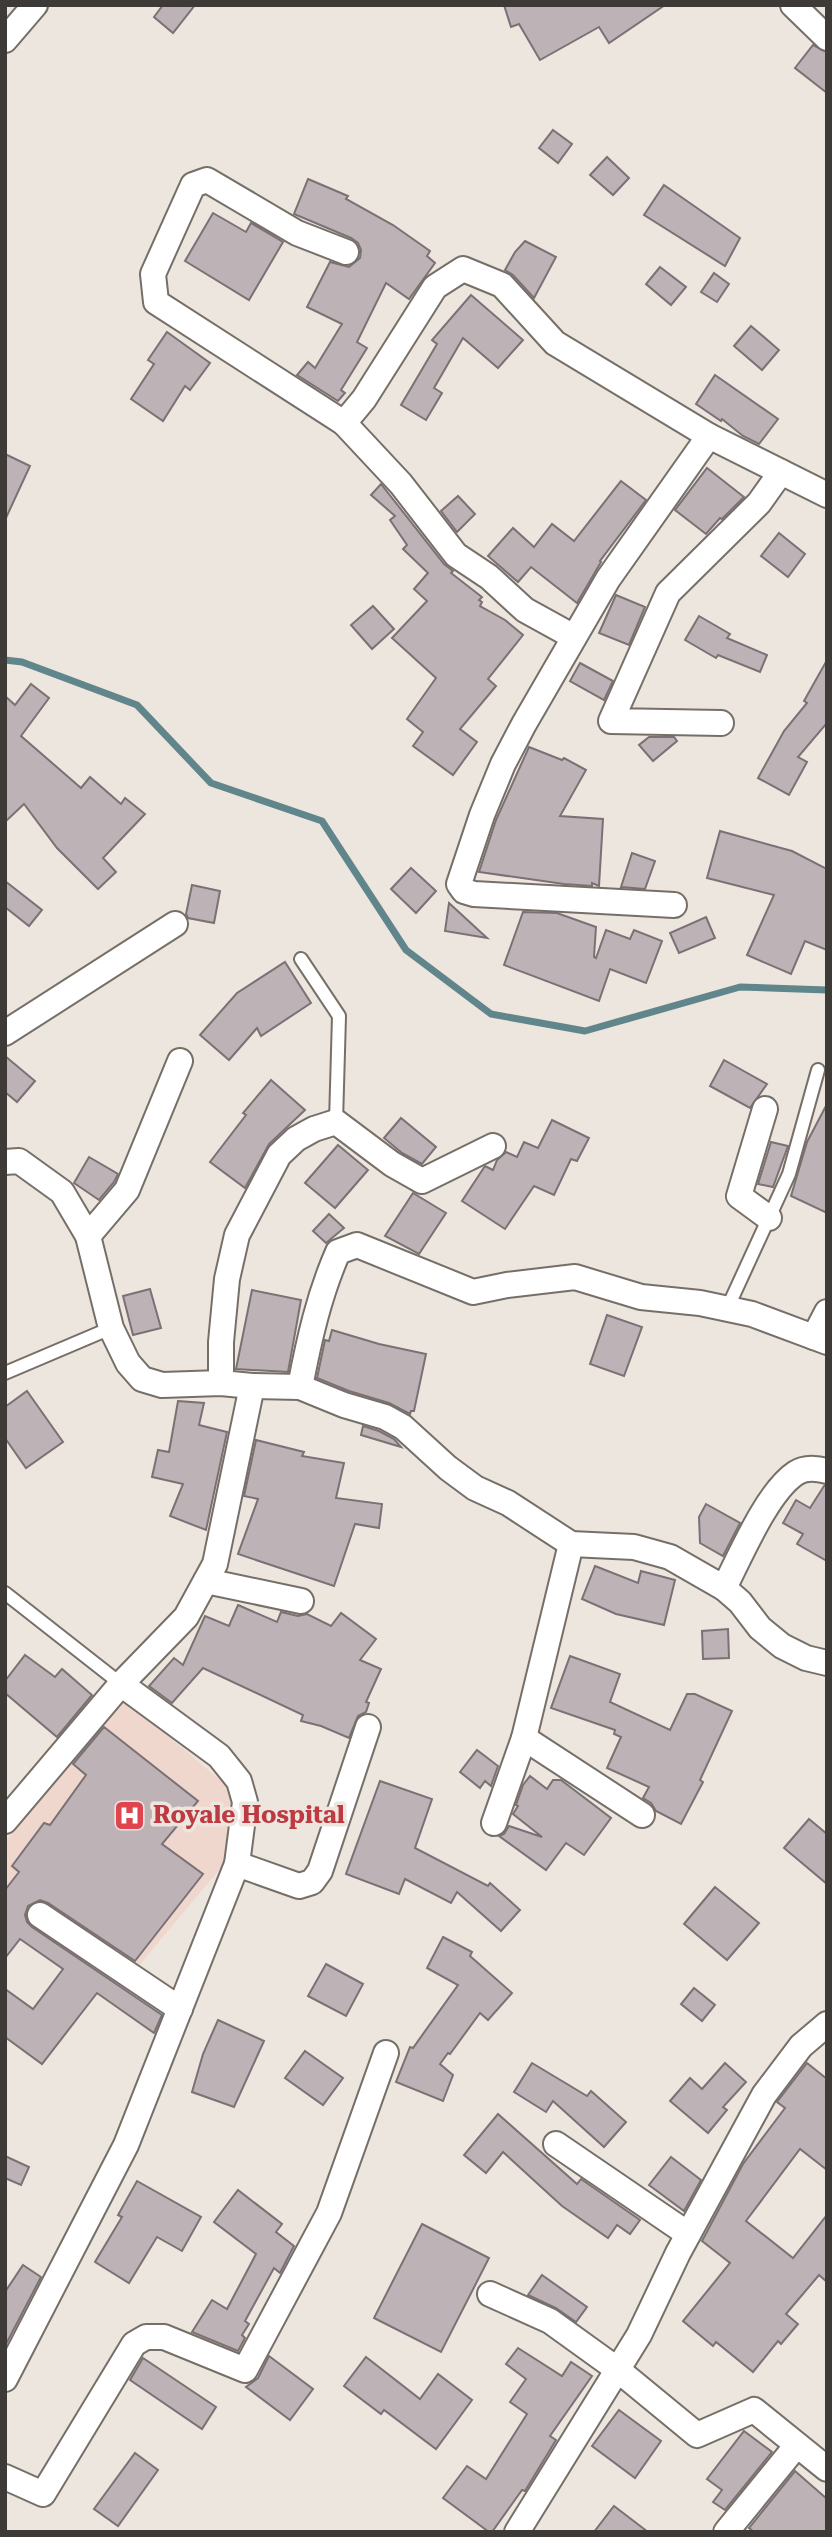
<svg xmlns="http://www.w3.org/2000/svg" width="832" height="2537" font-family="'Roboto Serif',serif">
<style>
.medical{fill:#f0d7ce}
.lines{fill:none;stroke-linecap:round;stroke-linejoin:round}
.stream{stroke:#60868c;stroke-width:7}
.building{fill:#bdb2b6;stroke:#7b7175;stroke-width:2}
.service-casing{stroke:#766f68;stroke-width:16}
.minor-casing{stroke:#766f68;stroke-width:28}
.service{stroke:#fff;stroke-width:12}
.minor{stroke:#fff;stroke-width:24}
.labels{text-anchor:middle;stroke-width:7;stroke-linejoin:round;paint-order:stroke}
.health-label{font-size:24px;font-weight:bold;fill:#be3a42;stroke:#ede6de;text-anchor:start}
</style>
<rect width="100%" height="100%" fill="#ede6de"/>
<!-- medical -->
<path class="medical" d="M125,1700L230,1788L235,1851L131,1975L5,1887V1842Z"/>
<g class="lines">
<!-- stream -->
<path class="stream" d="M5,660L22,662L137,705L211,783L322,821L406,950L491,1014L585,1031L740,987L827,990"/>
</g>
<!-- building -->
<g class="building">
<path d="M163,5H195L173,33L154,17Z"/>
<path d="M504,5H665L609,43L599,27L540,60L519,24L511,27Z"/>
<path d="M813,45L827,52V93L795,68Z"/>
<path d="M553,130L572,144L558,163L539,148Z"/>
<path d="M607,157L629,178L613,195L590,175Z"/>
<path d="M308,179L348,196L346,199L393,225L430,251L427,256L435,263L409,299L386,283L357,342L367,348L341,390L345,393L338,401L297,375L308,362L315,368L342,324L307,307L330,262L349,267L360,258L361,250L358,243L351,238L294,214Z"/>
<path d="M664,185L740,238L725,266L644,215Z"/>
<path d="M213,213L246,232L251,223L283,242L249,300L185,261Z"/>
<path d="M525,241L556,257L534,298L513,275L505,270L515,252Z"/>
<path d="M660,267L686,287L671,305L646,284Z"/>
<path d="M714,273L729,284L717,302L701,292Z"/>
<path d="M471,295L523,340L498,368L463,338L434,388L442,393L426,420L401,405L437,344L432,340Z"/>
<path d="M751,326L779,350L762,370L734,346Z"/>
<path d="M167,332L210,363L190,390L185,386L163,421L131,399L154,364L148,360Z"/>
<path d="M715,375L778,419L759,444L743,436L722,419L721,421L696,404Z"/>
<path d="M5,454L30,466L5,520Z"/>
<path d="M707,468L744,497L722,519L720,518L706,534L675,510Z"/>
<path d="M621,481L646,500L600,561L601,562L577,603L531,567L518,582L488,556L513,528L534,547L552,524L574,541Z"/>
<path d="M381,484L444,564L453,571L451,573L482,597L479,600L482,602L480,606L505,620L523,635L488,679L496,686L460,729L477,742L453,775L413,746L423,732L407,719L436,678L392,638L427,601L414,589L428,573L403,549L407,545L390,520L395,516L371,495Z"/>
<path d="M458,496L475,514L457,532L441,511Z"/>
<path d="M779,533L805,554L788,577L761,556Z"/>
<path d="M616,595L645,607L629,645L599,633Z"/>
<path d="M373,606L394,629L372,649L351,625Z"/>
<path d="M699,616L730,634L727,638L767,655L760,672L718,655L716,658L685,640Z"/>
<path d="M827,660V723L798,757L807,762L789,795L758,778L784,731L807,703L804,701Z"/>
<path d="M580,663L613,681L604,700L570,681Z"/>
<path d="M31,684L49,698L21,736L81,788L90,777L121,804L125,798L145,814L103,858L116,872L98,889L57,848L24,804L5,822V696L15,705Z"/>
<path d="M649,737H674L677,741L653,761L639,745Z"/>
<path d="M529,747L562,760L564,758L586,770L560,816L603,819L599,886L592,883V886L564,884L479,872L496,820Z"/>
<path d="M720,831L792,851L827,869V950L805,941L791,974L747,955L774,895L707,878Z"/>
<path d="M632,853L655,861L645,889L621,887Z"/>
<path d="M411,868L436,891L416,913L391,889Z"/>
<path d="M5,881L42,910L29,926L5,907Z"/>
<path d="M192,885L220,891L214,923L188,918L186,914Z"/>
<path d="M449,903L487,938L445,931Z"/>
<path d="M523,912L557,913L596,927L594,957L596,958L606,930L630,939L634,930L662,941L646,983L610,969L599,1001L504,965Z"/>
<path d="M706,917L715,938L679,953L670,933Z"/>
<path d="M285,962L311,1003L261,1036L257,1028L229,1060L200,1035L237,993Z"/>
<path d="M5,1056L35,1081L17,1102L5,1092Z"/>
<path d="M724,1060L767,1084L750,1108L710,1086Z"/>
<path d="M271,1080L305,1110L269,1144L245,1188L210,1162L246,1115L243,1113Z"/>
<path d="M827,1104V1213L791,1196L807,1142Z"/>
<path d="M401,1118L436,1147L422,1164L402,1153L384,1138Z"/>
<path d="M552,1120L589,1138L577,1161L571,1159L554,1195L534,1186L505,1229L462,1201L485,1166L493,1170L497,1160L506,1152L517,1157L524,1142L538,1148Z"/>
<path d="M771,1142L788,1146L773,1187L758,1184Z"/>
<path d="M338,1145L368,1170L335,1208L305,1183Z"/>
<path d="M89,1157L118,1174L114,1182L99,1200L74,1183Z"/>
<path d="M413,1193L446,1213L419,1254L385,1236Z"/>
<path d="M329,1214L344,1228L326,1243L313,1231Z"/>
<path d="M150,1289L161,1328L133,1335L123,1296Z"/>
<path d="M252,1290L301,1300L288,1372L236,1369Z"/>
<path d="M607,1315L642,1327L624,1376L590,1364Z"/>
<path d="M332,1330L379,1344L426,1354L414,1411H411L410,1414L389,1403L349,1391L317,1378L325,1340L329,1341Z"/>
<path d="M27,1391L63,1442L26,1468L5,1438V1407Z"/>
<path d="M178,1401L204,1403L199,1425L227,1432L206,1530L170,1516L183,1484L152,1477L158,1450L169,1452Z"/>
<path d="M363,1426L379,1431L394,1439L401,1447L361,1435Z"/>
<path d="M256,1440L304,1452L302,1456L344,1463L336,1498L382,1504L379,1528L355,1524L334,1586L238,1554L258,1499L244,1496Z"/>
<path d="M827,1485V1561L797,1544L803,1534L783,1523L796,1500L810,1508L824,1486Z"/>
<path d="M706,1504L740,1523L723,1556L700,1543L699,1517Z"/>
<path d="M595,1566L638,1583L641,1571L675,1580L664,1625L616,1614L582,1599Z"/>
<path d="M238,1605L277,1622L281,1612L298,1616L307,1614L331,1626L341,1613L376,1639L360,1660L381,1669L366,1702L369,1703L366,1712L358,1716L349,1738L321,1726L301,1721L303,1715L203,1668L172,1703L149,1686L174,1658L183,1665L205,1616L229,1626Z"/>
<path d="M728,1629L729,1658L703,1659L702,1631Z"/>
<path d="M25,1655L55,1677L62,1669L92,1695L57,1737L5,1693V1681Z"/>
<path d="M570,1656L620,1674L610,1702L670,1730L687,1694H695L732,1711L700,1780L703,1782L681,1824L656,1811L651,1803L643,1798L649,1787L607,1768L621,1737L614,1734L615,1730L551,1708Z"/>
<path d="M104,1727L198,1801L162,1844L203,1874L135,1961L48,1903L40,1900L28,1906L25,1915L27,1922L32,1927L162,2015L154,2033L97,1993L42,2064L5,2037V1989L33,2009L63,1969L20,1939L5,1958V1890L19,1872L12,1866L44,1823L50,1825L86,1775L73,1764Z"/>
<path d="M477,1750L498,1766L491,1786L485,1781L480,1788L460,1772Z"/>
<path d="M530,1776L547,1789L553,1780H561L611,1818L584,1855L566,1843L546,1870L499,1836L504,1834L509,1826L542,1837L513,1814L518,1806L516,1805L523,1785Z"/>
<path d="M380,1781L432,1799L415,1848L488,1886L490,1883L520,1910L501,1931L457,1892L451,1903L405,1879L399,1894L346,1874Z"/>
<path d="M809,1819L827,1834V1884L784,1848Z"/>
<path d="M715,1887L759,1923L727,1960L684,1924Z"/>
<path d="M443,1937L472,1952L470,1956L512,1993L488,2020L480,2013L450,2054L448,2053L440,2064L453,2075L443,2101L396,2082L410,2047L413,2048L458,1985L427,1968Z"/>
<path d="M326,1964L363,1984L346,2016L308,1996Z"/>
<path d="M694,1988L715,2005L702,2021L681,2004Z"/>
<path d="M218,2020L264,2041L234,2107L192,2092L203,2054Z"/>
<path d="M305,2051L343,2078L323,2105L285,2078Z"/>
<path d="M532,2063L587,2096L591,2091L626,2122L604,2147L553,2101L546,2112L514,2092Z"/>
<path d="M725,2063L746,2082L723,2107L727,2110L708,2133L670,2101L690,2078L702,2089Z"/>
<path d="M807,2063L827,2079V2170L800,2149L746,2221L793,2258L827,2215V2282L819,2275L786,2314L798,2324L781,2344L778,2341L753,2372L716,2342L713,2346L683,2321L730,2263L702,2241L743,2164L785,2108L777,2102Z"/>
<path d="M498,2114L577,2184L581,2179L640,2220L630,2234L617,2225L608,2238L562,2206L503,2152L486,2173L464,2155Z"/>
<path d="M5,2156L29,2167L21,2185L5,2178Z"/>
<path d="M671,2157L701,2180L684,2211L649,2185Z"/>
<path d="M137,2181L201,2217L182,2251L157,2237L129,2283L95,2262L122,2217L118,2215Z"/>
<path d="M238,2190L282,2224L276,2232L294,2246L280,2273L274,2268L245,2321L249,2324L242,2335L245,2338L238,2351L192,2332L212,2300L227,2309L256,2254L214,2222Z"/>
<path d="M422,2224L489,2258L441,2352L374,2318Z"/>
<path d="M23,2265L41,2277L5,2346V2292Z"/>
<path d="M542,2275L587,2307L576,2322L556,2308L528,2295Z"/>
<path d="M518,2348L562,2376L571,2362L592,2376L550,2436L556,2440L525,2491L522,2490L492,2532H489L443,2498L467,2466L486,2479L527,2414L510,2402L526,2379L506,2364Z"/>
<path d="M269,2356L313,2389L290,2420L246,2387L258,2378Z"/>
<path d="M366,2357L420,2399L438,2374L472,2400L436,2449L384,2410L381,2414L344,2386Z"/>
<path d="M143,2358L216,2407L202,2429L130,2380Z"/>
<path d="M619,2410L661,2441L635,2478L592,2446Z"/>
<path d="M744,2431L772,2452L725,2510L713,2502L722,2490L707,2479Z"/>
<path d="M135,2453L158,2470L118,2526L94,2509Z"/>
<path d="M795,2471L827,2499V2532H754L749,2528Z"/>
<path d="M614,2506L648,2532H594Z"/>
</g>
<g class="lines">
<defs>
<g id="service">
<path d="M301,959L339,1016L336,1122"/>
<path d="M727,1309L789,1174L818,1070"/>
<path d="M5,1373L111,1328"/>
<path d="M5,1593L121,1684"/>
</g>
<g id="minor">
<path d="M793,5L827,38"/>
<path d="M5,40L35,5"/>
<path d="M346,252L297,233L207,180L193,185L153,274L156,302L344,423L364,399L435,287L463,269L502,285L555,343L709,436"/>
<path d="M344,423L401,484L456,555L489,577L525,610L574,637"/>
<path d="M721,723L611,721L668,593L759,503L781,472"/>
<path d="M674,905L474,894L464,891L459,884L482,815L503,764L524,724L608,579L709,436L827,495"/>
<path d="M5,1033L175,924"/>
<path d="M765,1109L739,1196L769,1218"/>
<path d="M5,1162L19,1161L62,1192L88,1236L111,1328L128,1363L142,1379L162,1385L221,1383L252,1386L215,1564L186,1617L121,1684L219,1756L239,1781L245,1802L237,1864L126,2145L5,2379"/>
<path d="M88,1236L127,1190L180,1061"/>
<path d="M814,1337L827,1312"/>
<path d="M221,1383V1342L227,1279L237,1235L279,1155L296,1139L314,1129L336,1122L392,1164L422,1181L493,1146"/>
<path d="M252,1386L300,1387L344,1405L385,1417L403,1427L448,1468L475,1488L508,1503L571,1544L634,1547L670,1557L724,1588L740,1602L760,1628L782,1646L806,1658L827,1663"/>
<path d="M300,1387C309,1340 319,1295 338,1252L357,1245L473,1292L507,1285L575,1277L641,1297L700,1303L752,1314L827,1342"/>
<path d="M206,1581L301,1601"/>
<path d="M724,1588C740,1557 767,1492 796,1473C805,1467 816,1468 827,1471"/>
<path d="M524,1738L642,1815"/>
<path d="M5,1821L121,1684"/>
<path d="M494,1823L524,1738L571,1544"/>
<path d="M237,1864L299,1886L312,1882L320,1871L368,1727"/>
<path d="M40,1915L180,2009"/>
<path d="M556,2144L688,2234"/>
<path d="M490,2294L550,2321L618,2370L697,2435L754,2410L827,2469"/>
<path d="M5,2477L43,2494L134,2344L146,2337H164L245,2370L329,2213L386,2053"/>
<path d="M517,2532L639,2335L678,2253L764,2095L801,2046L827,2024"/>
<path d="M726,2532L797,2445"/>
</g>
</defs>
<!-- service casing -->
<use href="#service" class="service-casing"/>
<!-- minor casing -->
<use href="#minor" class="minor-casing"/>
<!-- service -->
<use href="#service" class="service"/>
<!-- minor -->
<use href="#minor" class="minor"/>
</g>
<!-- icons -->
<defs>
<symbol id="hospital-square" viewBox="-11 -11 22 22"><rect x="-9" y="-9" width="18" height="18" rx="4" fill="#e0444e" stroke="#ede6de"/><path d="M-5-5h3v3.5h4V-5h3V5h-3V1.5h-4V5h-3Z" fill="#fff"/></symbol>
</defs>
<g fill-rule="evenodd">
<use href="#hospital-square" x="112" y="1798" width="35" height="35"/>
</g>
<g class="labels">
<!-- health labels -->
<g class="health-label">
<text x="153" y="1823">Royale Hospital</text>
</g>
</g>
<!-- border -->
<rect width="832" height="2537" fill="none" stroke="#3d3a37" stroke-width="14"/>
</svg>
